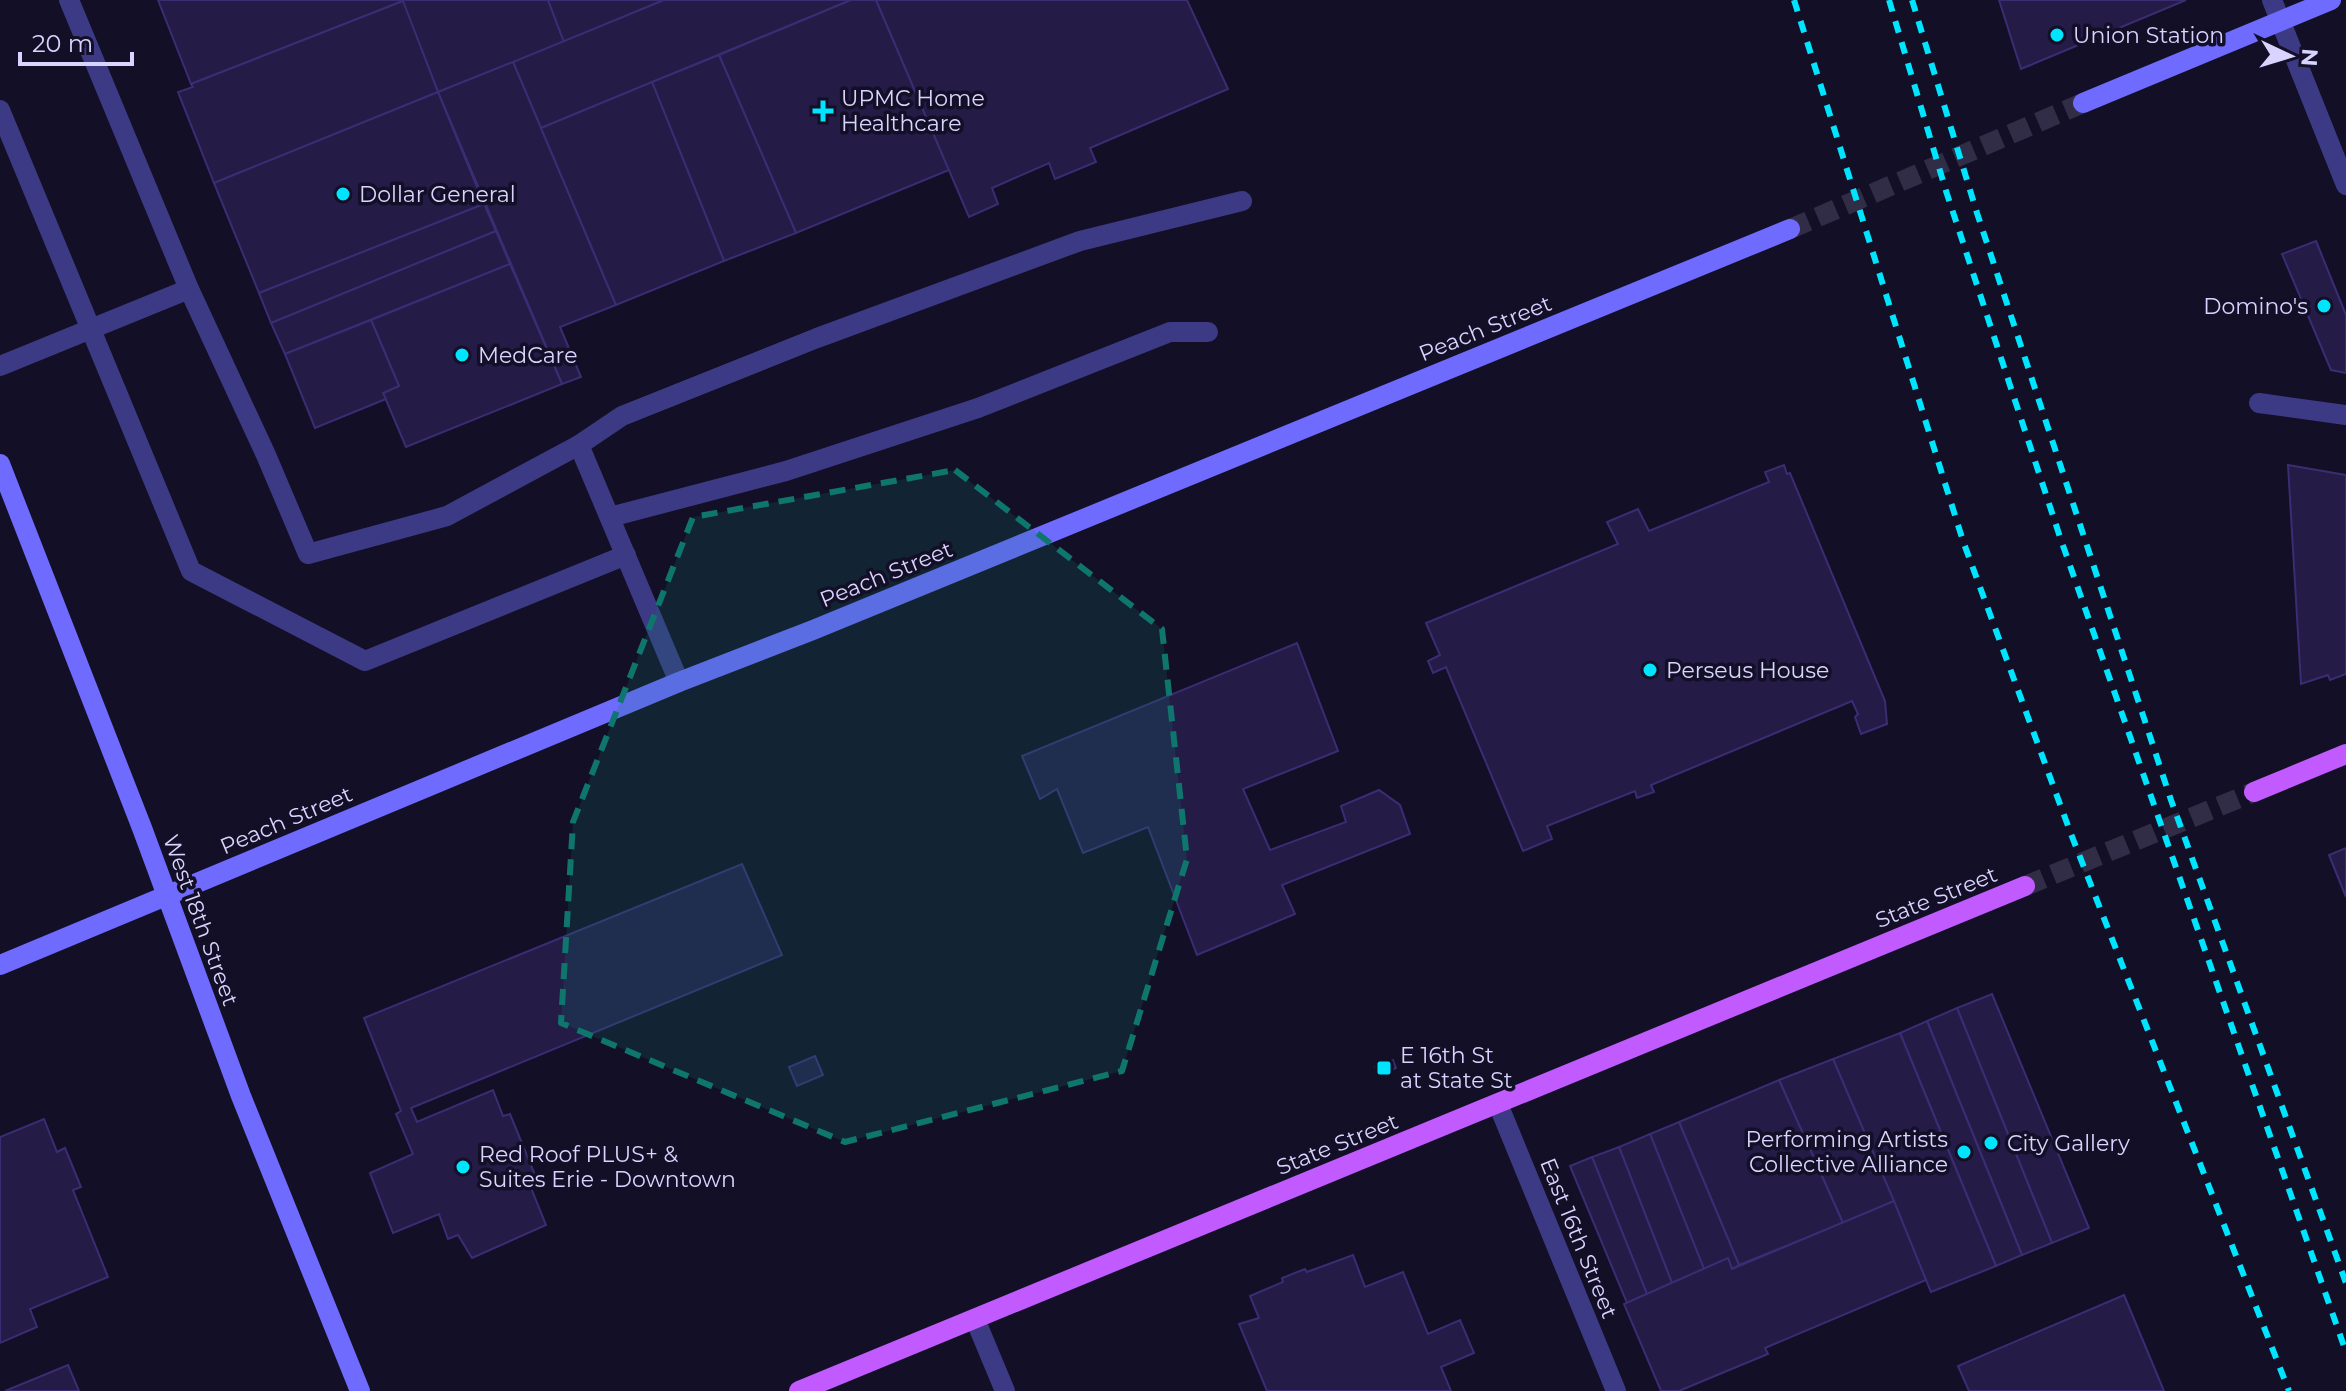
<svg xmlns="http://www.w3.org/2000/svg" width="2346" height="1391" font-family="Montserrat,sans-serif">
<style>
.building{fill:#241b47;stroke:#3b2d73;stroke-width:2}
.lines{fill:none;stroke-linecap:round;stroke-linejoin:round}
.secondary-tunnel{stroke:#312d47;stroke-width:20;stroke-dasharray:20 10;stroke-linecap:butt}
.primary-tunnel{stroke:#312d47;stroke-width:20;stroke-dasharray:20 10;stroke-linecap:butt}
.service{stroke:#3d3a85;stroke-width:20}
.minor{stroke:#3d3a85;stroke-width:20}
.secondary{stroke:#6f6bff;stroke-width:20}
.primary{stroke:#c25bff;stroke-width:20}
.rail{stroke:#00e5ff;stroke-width:6;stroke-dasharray:12 10;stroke-linecap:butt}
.marked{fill:#0f766e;fill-opacity:0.2;stroke:#0f766e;stroke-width:6;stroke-dasharray:16 10;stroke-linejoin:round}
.poi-dot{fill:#00e5ff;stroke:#130f26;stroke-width:3}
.labels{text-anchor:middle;stroke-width:7;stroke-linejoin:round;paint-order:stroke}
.poi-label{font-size:22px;fill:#d9d4ff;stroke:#130f26;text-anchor:start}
.street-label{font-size:22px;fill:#d9d4ff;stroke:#130f26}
</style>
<rect width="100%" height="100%" fill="#130f26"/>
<!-- building -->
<g class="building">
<path d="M158,0H402L403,1L191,84Z"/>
<path d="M402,0H548L564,42L438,92Z"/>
<path d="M548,0H664L564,42Z"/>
<path d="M664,0H851L541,128L513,62Z"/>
<path d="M851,0H876L949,170L796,233L719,55Z"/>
<path d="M876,0H1187L1228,89L1090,148L1096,162L1055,179L1049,163L992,188L998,204L969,217Z"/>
<path d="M1999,0H2186L2021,69Z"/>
<path d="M403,1L438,92L214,183L178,92L193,87L191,84Z"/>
<path d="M719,55L796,233L724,261L652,82Z"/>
<path d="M513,62L616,305L560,327L581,377L562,384L438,92Z"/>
<path d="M652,82L724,261L616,305L541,128Z"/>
<path d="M438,92L484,204L259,293L214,183Z"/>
<path d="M484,204L496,231L271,323L259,293Z"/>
<path d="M496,231L510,264L285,354L271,323Z"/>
<path d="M2316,241L2346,315V373L2331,370L2282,254Z"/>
<path d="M510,264L562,384L406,447L383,393L399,386L371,320Z"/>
<path d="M371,320L399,386L383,393L386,399L315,428L285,354Z"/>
<path d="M1784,465L1787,474L1790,473L1885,701L1887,724L1861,734L1855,717L1858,714L1852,701L1651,785L1654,792L1637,798L1635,791L1547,826L1552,839L1523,851L1446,667L1433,673L1428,661L1440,655L1426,623L1618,544L1607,522L1638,509L1649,531L1769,482L1765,472Z"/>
<path d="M2288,465L2346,475V674L2330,680L2328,675L2301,684Z"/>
<path d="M1297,643L1338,751L1243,789L1270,850L1346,822L1341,806L1379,790L1400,805L1410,834L1282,885L1295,914L1197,955L1148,827L1083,853L1057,789L1040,799L1022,756Z"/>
<path d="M2346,848V897L2329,855Z"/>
<path d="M742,864L782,955L411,1108L417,1122L493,1090L503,1116L510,1114L535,1175L527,1178L546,1225L472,1258L458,1235L448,1239L439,1214L393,1233L370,1173L413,1154L396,1114L401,1111L364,1018Z"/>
<path d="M1992,994L2089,1228L2052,1243L1957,1008Z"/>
<path d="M1957,1008L2052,1243L2022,1255L1927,1021Z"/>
<path d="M1927,1021L2022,1255L1996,1266L1900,1033Z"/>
<path d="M1900,1033L1996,1266L1931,1292L1833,1059Z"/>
<path d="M815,1056L823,1075L797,1086L789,1067Z"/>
<path d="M1833,1059L1894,1201L1843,1223L1779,1080Z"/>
<path d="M1393,1060L1396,1068L1379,1076L1375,1067Z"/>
<path d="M1779,1080L1843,1223L1739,1265L1679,1122Z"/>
<path d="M44,1119L57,1152L65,1148L81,1187L73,1190L108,1277L30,1309L37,1327L0,1343V1137Z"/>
<path d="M1679,1122L1739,1265L1732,1269L1728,1258L1704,1269L1650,1134Z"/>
<path d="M1650,1134L1704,1269L1672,1283L1619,1147Z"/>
<path d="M1619,1147L1672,1283L1647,1294L1592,1157Z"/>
<path d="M1592,1157L1647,1294L1627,1303L1570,1166Z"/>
<path d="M1894,1201L1926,1280L1765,1348L1768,1354L1734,1368L1679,1391H1661L1624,1304L1728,1258L1732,1269Z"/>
<path d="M1353,1255L1365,1287L1403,1272L1428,1334L1460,1320L1474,1353L1441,1367L1451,1391H1267L1239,1324L1259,1318L1250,1296L1283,1282L1282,1278L1305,1269L1307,1272Z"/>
<path d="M2124,1295L2164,1391H1969L1958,1366Z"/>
<path d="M68,1365L79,1391H5Z"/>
</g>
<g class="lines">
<!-- secondary-tunnel -->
<path class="secondary-tunnel" d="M1790,229L2083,103"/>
<!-- primary-tunnel -->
<path class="primary-tunnel" d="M2025,886L2254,792"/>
<!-- service -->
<g class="service">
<path d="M69,0L189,289"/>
<path d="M0,110L191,571L365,661L626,555"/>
<path d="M0,366L189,289L266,455L308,554L447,516L579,445L679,682"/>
<path d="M579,445L622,416L817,338L1080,241L1242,201"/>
<path d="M610,517L786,471L978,408L1170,332H1208"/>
</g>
<!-- minor -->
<g class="minor">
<path d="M2272,0L2346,185"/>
<path d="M2259,403L2346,415"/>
<path d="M1498,1104L1616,1391"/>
<path d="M975,1319L1005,1391"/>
</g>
<!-- secondary -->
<g class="secondary">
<path d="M2083,103L2331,0"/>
<path d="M0,464L142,828L241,1096L360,1391"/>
<path d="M0,965L679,682L813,630L1790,229"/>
</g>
<!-- primary -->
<g class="primary">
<path d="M2254,792L2346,754"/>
<path d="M799,1391L2025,886"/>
</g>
<!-- rail -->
<g class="rail">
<path d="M1794,0L1963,541L2071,834L2289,1391"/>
<path d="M1889,0L1946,191L2060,537L2346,1352"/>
<path d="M1912,0L1977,213L2171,800L2346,1283"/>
</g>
</g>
<!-- marked area -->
<path class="marked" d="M955,470L1162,629L1187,859L1122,1071L845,1142L561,1023L573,822L693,517Z"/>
<!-- markers -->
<g class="poi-dot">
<circle cx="2057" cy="35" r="8"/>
<path d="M819 99h8v8h8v8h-8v8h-8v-8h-8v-8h8z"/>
<circle cx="343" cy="194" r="8"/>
<circle cx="2324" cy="306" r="8"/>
<circle cx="462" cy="355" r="8"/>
<circle cx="1650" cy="670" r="8"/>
<rect x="1376" y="1060" width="16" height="16" rx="4"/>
<circle cx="1991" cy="1143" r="8"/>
<circle cx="1964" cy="1152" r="8"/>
<circle cx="463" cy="1167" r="8"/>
</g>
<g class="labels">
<!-- poi labels -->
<g class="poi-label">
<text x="2073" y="43">Union Station</text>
<text x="841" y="106">UPMC Home<tspan x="841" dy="25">Healthcare</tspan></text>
<text x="359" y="202">Dollar General</text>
<text x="2308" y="314" text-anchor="end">Domino's</text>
<text x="478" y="363">MedCare</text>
<text x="1666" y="678">Perseus House</text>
<text x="1400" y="1063">E 16th St<tspan x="1400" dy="25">at State St</tspan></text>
<text x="1948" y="1147" text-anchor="end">Performing Artists<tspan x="1948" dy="25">Collective Alliance</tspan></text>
<text x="2007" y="1151">City Gallery</text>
<text x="479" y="1162">Red Roof PLUS+ &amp;<tspan x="479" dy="25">Suites Erie - Downtown</tspan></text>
</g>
<!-- street labels -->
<g class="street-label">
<text transform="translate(1485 328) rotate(-22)" y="8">Peach Street</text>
<text transform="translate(886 574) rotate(-22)" y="8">Peach Street</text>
<text transform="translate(286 820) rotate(-23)" y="8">Peach Street</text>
<text transform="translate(1936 897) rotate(-22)" y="8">State Street</text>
<text transform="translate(201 920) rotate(70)" y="8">West 18th Street</text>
<text transform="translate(1337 1144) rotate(-22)" y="8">State Street</text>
<text transform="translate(1579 1238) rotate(68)" y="8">East 16th Street</text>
</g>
</g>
<!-- north arrow -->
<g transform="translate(2290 56) rotate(94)" stroke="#130f26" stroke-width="6" paint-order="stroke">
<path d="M0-6L14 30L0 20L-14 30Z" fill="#d9d4ff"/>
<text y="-12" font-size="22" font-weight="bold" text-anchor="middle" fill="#d9d4ff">N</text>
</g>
<!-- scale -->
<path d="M20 52v12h112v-12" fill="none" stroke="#d9d4ff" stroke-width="4"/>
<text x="32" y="52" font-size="24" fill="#d9d4ff" stroke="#130f26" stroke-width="6" paint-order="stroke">20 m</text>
</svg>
